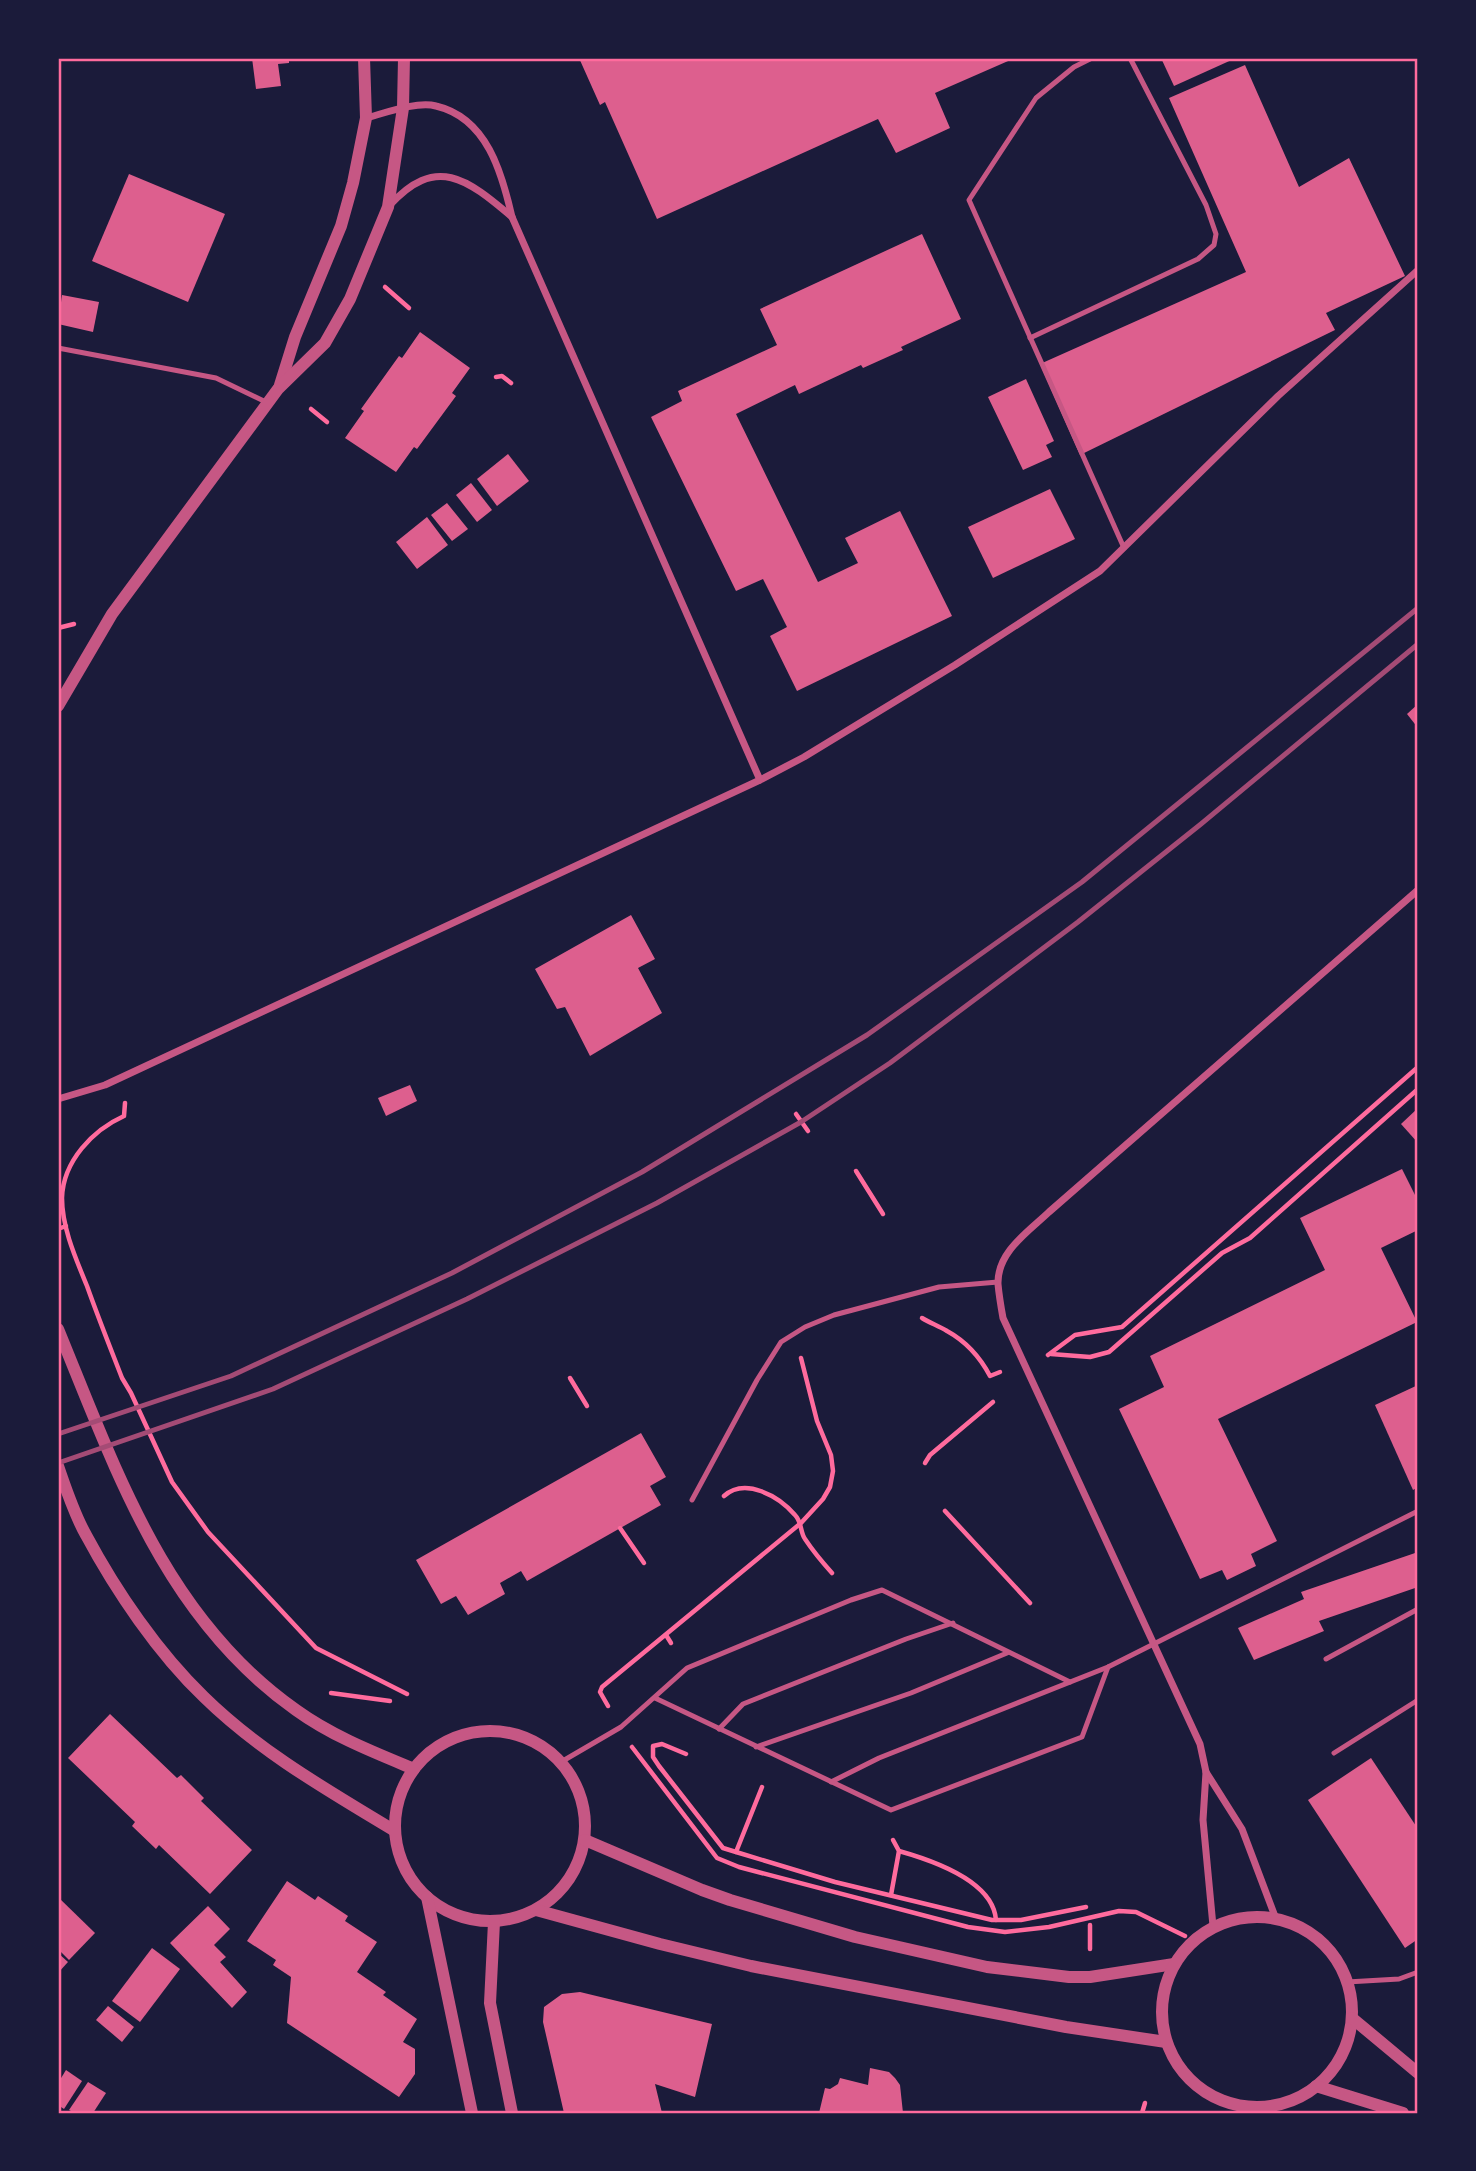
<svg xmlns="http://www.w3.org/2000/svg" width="1476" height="2171" font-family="'DejaVu Sans',sans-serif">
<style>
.building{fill:#dd5f8e}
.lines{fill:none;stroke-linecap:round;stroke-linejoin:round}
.path{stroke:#ff6b9d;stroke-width:4.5}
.service{stroke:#c65784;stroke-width:5}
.minor{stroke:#c65784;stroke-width:7}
.tertiary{stroke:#c65784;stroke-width:12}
.rail{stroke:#a44b75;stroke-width:5}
.neatline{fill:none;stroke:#ff6b9d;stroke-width:2.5}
</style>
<rect width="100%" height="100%" fill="#1b1b3a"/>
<!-- building -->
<g class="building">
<path d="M252,58H289V63L278,64L281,86L256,89Z"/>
<path d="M579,58H1015L935,93L950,128L896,153L878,119L657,219L605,102L600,105Z"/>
<path d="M1161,58H1236L1174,86Z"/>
<path d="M1245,65L1299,187L1349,158L1405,276L1326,313L1335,330L1080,455L1040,364L1246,272L1169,98Z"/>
<path d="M129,174L225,214L188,302L92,261Z"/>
<path d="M922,234L961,319L901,347L903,350L863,368L861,365L799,394L795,385L736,414L818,582L858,563L845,538L900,511L952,616L797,691L770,636L787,627L763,579L736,591L651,417L682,401L678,391L777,345L760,309Z"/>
<path d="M62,295L99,302L93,332L58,324Z"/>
<path d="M420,332L470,368L452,393L456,396L417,449L414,447L396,472L345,438L364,411L361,409L399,356L402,358Z"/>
<path d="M1026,379L1054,441L1046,445L1052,457L1023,470L988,397Z"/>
<path d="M508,454L529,481L497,506L477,479Z"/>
<path d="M471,483L492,510L477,522L456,495Z"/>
<path d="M1050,489L1075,539L993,578L968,527Z"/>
<path d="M447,503L468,529L452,541L431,515Z"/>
<path d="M427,517L448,545L417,569L396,542Z"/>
<path d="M1418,704V728L1407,714Z"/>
<path d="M631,915L655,959L638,968L662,1013L590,1056L565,1007L557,1009L535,969Z"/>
<path d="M410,1085L417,1101L386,1116L378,1098Z"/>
<path d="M1418,1108V1143L1401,1124Z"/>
<path d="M1402,1169L1418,1201V1230L1381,1248L1417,1322L1218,1419L1277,1541L1251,1554L1256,1566L1227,1580L1222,1570L1200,1579L1119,1409L1164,1387L1150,1356L1325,1270L1300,1218Z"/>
<path d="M1418,1385V1487L1413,1490L1375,1405Z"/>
<path d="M641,1433L666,1477L650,1486L661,1505L527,1581L521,1571L500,1583L505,1594L468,1615L456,1596L441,1604L416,1560Z"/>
<path d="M1418,1552V1587L1319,1621L1324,1631L1254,1660L1238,1628L1304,1599L1301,1592Z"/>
<path d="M110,1714L177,1778L181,1775L204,1798L201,1801L252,1850L210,1894L159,1845L156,1849L132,1826L135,1822L68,1758Z"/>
<path d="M1371,1758L1418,1829V1939L1405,1948L1308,1800Z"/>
<path d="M287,1881L315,1900L318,1896L348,1916L345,1921L377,1942L357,1972L386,1992L383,1995L417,2019L403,2042L415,2049V2074L399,2097L287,2023L291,1977L273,1965L276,1960L247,1941Z"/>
<path d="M58,1897L95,1933L69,1960L58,1949Z"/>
<path d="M208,1906L230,1929L214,1945L226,1957L220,1962L247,1992L232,2008L170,1943Z"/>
<path d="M152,1948L180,1969L140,2022L112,2001Z"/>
<path d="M58,1953L68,1962L58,1973Z"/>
<path d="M580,1992L712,2024L695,2097L655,2084L662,2113H564L543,2022L544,2007L562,1994Z"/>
<path d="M108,2006L134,2027L122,2042L96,2020Z"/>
<path d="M870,2068L889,2072L895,2078L900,2085L903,2113H819L825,2088L830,2089L838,2084L840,2078L868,2085Z"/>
<path d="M66,2070L82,2081L64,2109L58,2105V2083Z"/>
<path d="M88,2082L106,2093L93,2113H75L69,2110Z"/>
</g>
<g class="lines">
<!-- path -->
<g class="path">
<path d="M385,287L409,308"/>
<path d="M496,377L502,376L511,383"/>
<path d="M311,409L327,422"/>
<path d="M58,628L74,624"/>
<path d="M125,1103L124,1116C93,1130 63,1161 62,1198C62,1228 76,1259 87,1286C98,1317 110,1347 122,1378L131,1393L172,1482L208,1532L316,1648L407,1694"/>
<path d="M796,1114L808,1131"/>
<path d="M856,1171L883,1214"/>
<path d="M58,1229L66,1226"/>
<path d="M922,1318C930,1323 939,1326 947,1331C967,1342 980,1357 990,1376L1000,1372"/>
<path d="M1051,1354L1090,1357L1109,1352L1222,1253L1250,1238L1418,1089"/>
<path d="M1048,1355L1075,1335L1122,1327L1418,1067"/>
<path d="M570,1378L587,1406"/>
<path d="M925,1463L930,1455L993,1402"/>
<path d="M724,1496C745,1477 779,1496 795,1515C802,1522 800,1532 805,1539C813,1551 823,1563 832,1573"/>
<path d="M945,1511L1030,1603"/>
<path d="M620,1528L644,1563"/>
<path d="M666,1635L671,1643"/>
<path d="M331,1693L390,1701"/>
<path d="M608,1706L600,1692L602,1687L801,1523L823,1499L830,1487L833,1471L831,1455L817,1421L801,1358"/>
<path d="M632,1747L717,1858L739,1867L968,1927L1005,1932L1049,1927L1119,1911L1136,1912L1185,1936"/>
<path d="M686,1754L662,1744L653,1746V1757L659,1766L723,1848L736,1852L835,1882L992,1920H1021L1086,1907"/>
<path d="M899,1851C931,1860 993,1880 996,1920"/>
<path d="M736,1852L762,1787"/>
<path d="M891,1895L899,1851L893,1840"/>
<path d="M1090,1949V1925"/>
<path d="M1142,2113L1145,2103"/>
</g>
<!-- service -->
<g class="service">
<path d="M1092,58L1074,67L1036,98L969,200L1124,548"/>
<path d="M1030,338L1198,259L1214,245L1216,234L1206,205L1130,58"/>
<path d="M58,348L216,378L268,403"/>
<path d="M692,1500L757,1380L781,1342L805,1327L834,1315L939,1287L998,1282"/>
<path d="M1326,1659L1418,1609"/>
<path d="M655,1698L891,1810L1082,1737L1108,1667"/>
<path d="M719,1729L743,1704L906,1639L953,1623"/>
<path d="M756,1747L911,1693L1007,1653"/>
<path d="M1334,1753L1418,1700"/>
<path d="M561,1762L621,1727L687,1668L851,1600L882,1590L1070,1682"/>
<path d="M831,1782L879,1758L1108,1667L1418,1511"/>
<path d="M1347,1982L1399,1979L1418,1972"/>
</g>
<!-- minor -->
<g class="minor">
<path d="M389,206C436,154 467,179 512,217"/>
<path d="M760,780L804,757L955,665L1100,571L1278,396L1418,270"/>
<path d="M58,1099L105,1085L760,780L512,217C502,173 487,118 436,106C417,101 385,113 366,118"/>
<path d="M1206,1772L1242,1829L1276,1919"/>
<path d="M1213,1926L1203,1820L1206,1772L1200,1744L1003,1318C1001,1307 999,1295 998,1284C997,1252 1028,1232 1049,1212L1418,890"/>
</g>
<!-- tertiary -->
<g class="tertiary">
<path d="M280,385L295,337L341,226L353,183L366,118L364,58"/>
<path d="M58,706L112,614L278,389L325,343L350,299L388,207L403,108L404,58"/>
<path d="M58,1329C116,1470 165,1618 296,1710C332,1736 373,1752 414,1769"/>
<path d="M58,1466C66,1489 74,1514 86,1535C116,1591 158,1653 204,1697C260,1752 329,1791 395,1831"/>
<circle cx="490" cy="1826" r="95"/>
<path d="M585,1840L702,1890L730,1900L855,1937L987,1967L1069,1977H1090L1174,1964"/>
<path d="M427,1897L472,2113"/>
<path d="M536,1910L660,1944L751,1966L1066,2027L1166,2042"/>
<circle cx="1257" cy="2012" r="95"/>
<path d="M494,1922L490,2003L512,2113"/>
<path d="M1352,2018L1418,2073"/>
<path d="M1316,2086L1403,2113"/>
</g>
<!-- rail -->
<g class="rail">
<path d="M58,1434L231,1376L452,1273L642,1172L867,1035L1082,882L1418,608"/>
<path d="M58,1463L273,1389L467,1299L657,1203L801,1122L890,1063L1078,922L1201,824L1418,644"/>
</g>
</g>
<!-- border -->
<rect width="1476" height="2171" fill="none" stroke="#1b1b3a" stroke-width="119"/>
<rect x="60" y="60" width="1356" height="2052" class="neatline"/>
</svg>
